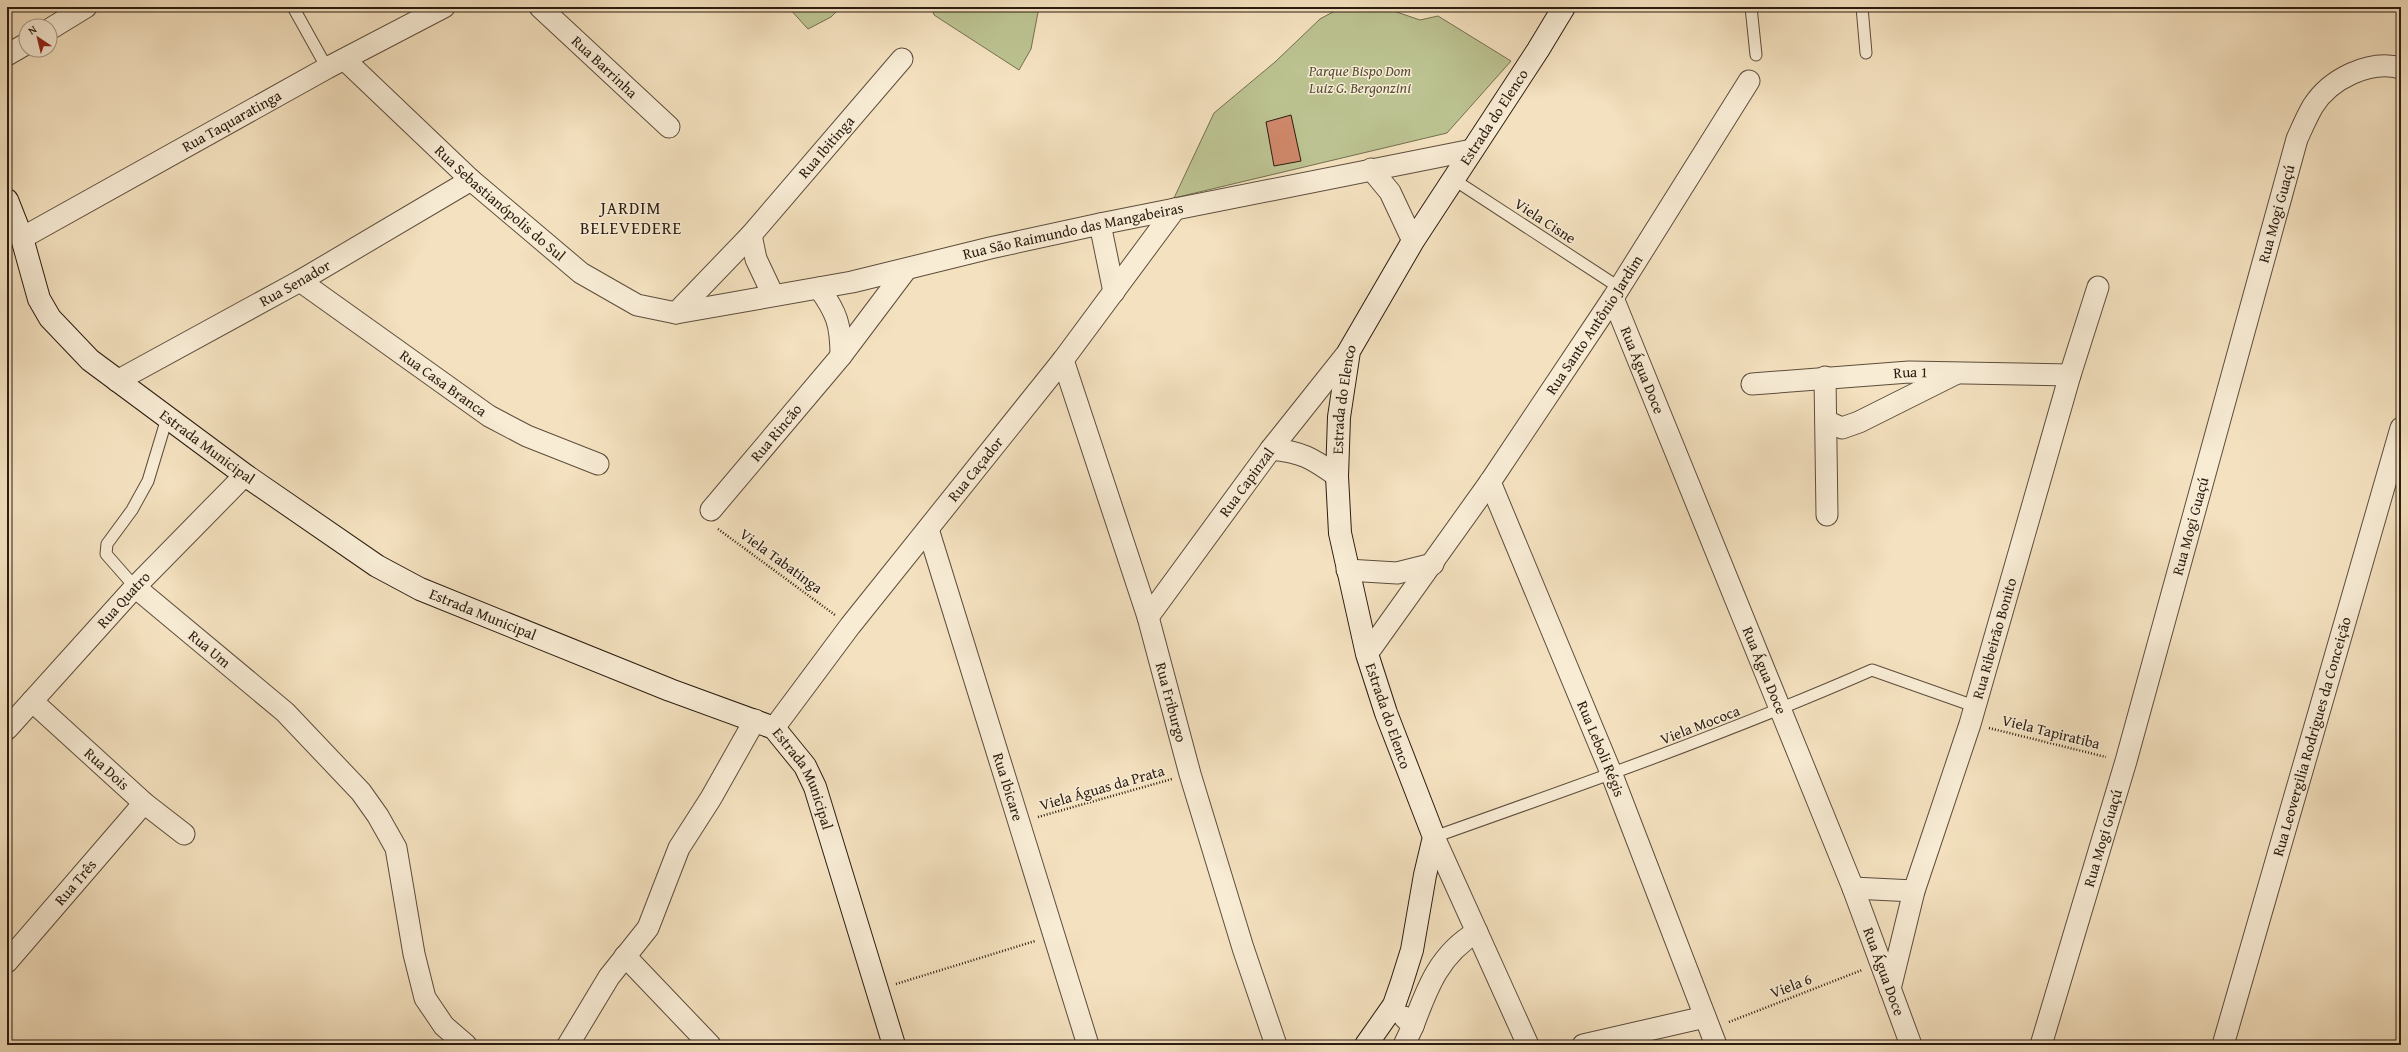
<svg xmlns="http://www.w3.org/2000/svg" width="2408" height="1052" font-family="'Gentium Book Plus',serif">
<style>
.green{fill:#bcc291;stroke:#746f50}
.building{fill:#cf886b;stroke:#2b1c10}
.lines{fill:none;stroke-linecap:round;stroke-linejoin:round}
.lane-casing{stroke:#5d4d3c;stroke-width:13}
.street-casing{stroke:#5d4d3c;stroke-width:23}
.secondary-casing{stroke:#2b1c10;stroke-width:24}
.path{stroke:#2b1c10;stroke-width:2.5;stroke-dasharray:1 2;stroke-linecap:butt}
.lane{stroke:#f8ecd5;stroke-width:11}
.street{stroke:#f8ecd5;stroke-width:21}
.secondary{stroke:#f8ecd5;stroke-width:22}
.labels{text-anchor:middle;stroke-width:3;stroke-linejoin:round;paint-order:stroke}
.street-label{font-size:15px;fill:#2b1c10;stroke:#f8ecd5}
.park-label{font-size:15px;font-style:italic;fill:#564e37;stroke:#f8ecd5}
.quarter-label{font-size:17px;letter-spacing:1px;fill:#2b1c10;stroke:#f8ecd5}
</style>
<rect width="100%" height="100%" fill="#f4e1bf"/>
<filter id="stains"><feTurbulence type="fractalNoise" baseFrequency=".005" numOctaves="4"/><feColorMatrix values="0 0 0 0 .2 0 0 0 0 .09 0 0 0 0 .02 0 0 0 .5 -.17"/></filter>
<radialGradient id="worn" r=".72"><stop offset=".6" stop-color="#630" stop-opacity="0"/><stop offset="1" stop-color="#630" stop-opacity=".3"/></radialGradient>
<!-- green -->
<g class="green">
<path d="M788,7H841L831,17L808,29Z"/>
<path d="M932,7H1039L1031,49L1019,70L934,15Z"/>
<path d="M1342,7H1382L1420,20L1438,16L1511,61L1447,133L1174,198L1214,113L1275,62L1320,19Z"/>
</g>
<!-- building -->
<path class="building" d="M1291,115L1301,161L1274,166L1266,122Z"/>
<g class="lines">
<defs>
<g id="lane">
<path d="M293,7L327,68"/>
<path d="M1751,7L1756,55"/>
<path d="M1862,7L1866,53"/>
<path d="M1453,179L1620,288"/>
<path d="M135,587L106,554L107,544L132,510L148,481L167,418"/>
<path d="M1434,837C1581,785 1728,733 1872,670L1974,706"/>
</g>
<g id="street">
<path id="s1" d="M540,7L669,127"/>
<path d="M50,29L86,7"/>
<path d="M7,55L26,44"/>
<path id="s2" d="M345,60L471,180L581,273L637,305L676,313L852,282L990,248L1100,224L1472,150"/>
<path d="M1371,169L1390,192L1413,241"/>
<path d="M1100,224L1114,292"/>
<path d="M751,235L756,259L773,295"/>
<path id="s3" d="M22,238L327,68L444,7"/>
<path id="s4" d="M300,281L489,416L527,436L598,464"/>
<path d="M819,288C837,313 841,325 841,356"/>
<path id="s5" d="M1613,298L1853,888L1911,1045"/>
<path id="s6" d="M676,313L751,235L902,59"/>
<path id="s7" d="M1063,360L1148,617L1190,774L1243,948L1276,1045"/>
<path d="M1825,377L1827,515"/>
<path id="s8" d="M117,381L300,281L471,180"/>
<path id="s9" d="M1752,384L1909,372L2070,375"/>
<path d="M1826,421L1842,428L1859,422L1955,374"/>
<path d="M1271,449C1302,452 1312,458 1337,476"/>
<path id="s10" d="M1490,482L1612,775L1716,1045"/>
<path id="s11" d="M711,510L841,356L905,271"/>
<path id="s12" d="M928,529L1088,1045"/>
<path d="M1347,570L1397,573L1433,564"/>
<path id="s13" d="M135,587L285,712L361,792L378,816L396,848L414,954L425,998L444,1026L466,1045"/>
<path id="s14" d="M1148,617L1271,449L1349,351"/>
<path id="s15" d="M1367,654L1490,482L1613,298L1749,81"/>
<path id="s16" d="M32,701L144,803L184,834"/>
<path id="s17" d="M774,728L850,626L1063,360L1175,209"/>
<path id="s18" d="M7,729L135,587L245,475"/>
<path d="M1434,837L1528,1045"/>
<path d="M1853,888L1914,891"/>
<path d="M625,956L710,1045"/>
<path id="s19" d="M7,962L144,803"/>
<path id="s20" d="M1890,989L1914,891L1970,724L2070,375L2098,287"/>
<path d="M1413,1026C1427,988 1440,953 1477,932"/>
<path d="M568,1045L609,977L648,928L679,848L711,798L755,720"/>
<path d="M1404,1045L1413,1026L1404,1017"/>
<path d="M1583,1045L1705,1017"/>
<path id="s21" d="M2041,1045L2126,761L2297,139C2302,128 2307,116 2313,106C2330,79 2370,59 2401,68"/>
<path id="s22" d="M2223,1045L2401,428"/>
</g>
<g id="secondary">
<path id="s23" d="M7,200L22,238L39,299L50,318L90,360L245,475L377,566L420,589L670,690L774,728L805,766L815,787L894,1045"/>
<path id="s24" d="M1366,1045L1394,1005L1401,985L1412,950L1425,875L1434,837L1386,713L1367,654L1340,533L1337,476L1339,417L1349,351L1413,241L1538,50L1564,7"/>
</g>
</defs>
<!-- lane casing -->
<use href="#lane" class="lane-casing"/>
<!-- street casing -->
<use href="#street" class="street-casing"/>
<!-- secondary casing -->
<use href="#secondary" class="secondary-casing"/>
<!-- path -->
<g class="path">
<path d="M718,529L835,615"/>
<path d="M1989,728L2106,757"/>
<path d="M1038,817L1172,779"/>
<path d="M896,984L1035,941"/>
<path d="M1729,1022L1862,970"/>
</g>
<!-- lane -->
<use href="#lane" class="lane"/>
<!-- street -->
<use href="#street" class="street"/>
<!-- secondary -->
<use href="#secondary" class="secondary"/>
</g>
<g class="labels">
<!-- street labels -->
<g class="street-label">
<text dy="5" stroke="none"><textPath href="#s1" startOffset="88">Rua Barrinha</textPath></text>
<text dy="5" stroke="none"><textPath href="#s24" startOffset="999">Estrada do Elenco</textPath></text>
<text dy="5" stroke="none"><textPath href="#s3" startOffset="240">Rua Taquaratinga</textPath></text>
<text dy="5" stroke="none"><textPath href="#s6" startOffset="224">Rua Ibitinga</textPath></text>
<text dy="5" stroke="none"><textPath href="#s2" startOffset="211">Rua Sebastianópolis do Sul</textPath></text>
<text dy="5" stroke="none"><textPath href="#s21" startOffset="864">Rua Mogi Guaçú</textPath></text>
<text transform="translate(1545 221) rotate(33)" y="5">Viela Cisne</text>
<text dy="5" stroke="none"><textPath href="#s2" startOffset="828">Rua São Raimundo das Mangabeiras</textPath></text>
<text dy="5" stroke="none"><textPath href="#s8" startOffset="203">Rua Senador</textPath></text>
<text dy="5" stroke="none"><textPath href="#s15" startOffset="400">Rua Santo Antônio Jardim</textPath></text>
<text dy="5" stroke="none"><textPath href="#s5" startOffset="78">Rua Água Doce</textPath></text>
<text dy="5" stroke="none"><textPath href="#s9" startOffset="159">Rua 1</textPath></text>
<text dy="5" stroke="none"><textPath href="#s4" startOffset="176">Rua Casa Branca</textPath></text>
<text dy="5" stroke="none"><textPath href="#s24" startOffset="675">Estrada do Elenco</textPath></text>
<text dy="5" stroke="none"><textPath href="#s11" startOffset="101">Rua Rincão</textPath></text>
<text dy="5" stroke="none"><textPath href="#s23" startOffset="330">Estrada Municipal</textPath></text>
<text dy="5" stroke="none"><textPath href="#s17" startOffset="328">Rua Caçador</textPath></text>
<text dy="5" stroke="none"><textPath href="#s14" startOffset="167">Rua Capinzal</textPath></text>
<text dy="5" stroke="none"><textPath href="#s21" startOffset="540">Rua Mogi Guaçú</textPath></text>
<text transform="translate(781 561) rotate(36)" y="5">Viela Tabatinga</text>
<text dy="5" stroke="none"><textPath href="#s18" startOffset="174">Rua Quatro</textPath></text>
<text dy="5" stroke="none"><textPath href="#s23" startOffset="654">Estrada Municipal</textPath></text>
<text dy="5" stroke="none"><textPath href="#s20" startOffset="366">Rua Ribeirão Bonito</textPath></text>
<text dy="5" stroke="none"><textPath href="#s13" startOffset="97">Rua Um</textPath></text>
<text dy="5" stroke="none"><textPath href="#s5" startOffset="402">Rua Água Doce</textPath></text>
<text dy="5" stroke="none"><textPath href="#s7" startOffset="359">Rua Friburgo</textPath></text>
<text transform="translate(1388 716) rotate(71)" y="5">Estrada do Elenco</text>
<text transform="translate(1700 725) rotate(-21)" y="5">Viela Mococa</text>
<text transform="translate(2051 732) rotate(14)" y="5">Viela Tapiratiba</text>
<text dy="5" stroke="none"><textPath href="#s22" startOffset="321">Rua Leovergilia Rodrigues da Conceição</textPath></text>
<text dy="5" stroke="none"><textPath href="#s10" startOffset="289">Rua Leboli Régis</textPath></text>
<text dy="5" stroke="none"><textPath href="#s16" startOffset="101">Rua Dois</textPath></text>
<text dy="5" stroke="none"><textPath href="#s23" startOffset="1026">Estrada Municipal</textPath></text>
<text dy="5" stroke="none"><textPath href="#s12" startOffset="270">Rua Ibicare</textPath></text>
<text transform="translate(1102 788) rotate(-16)" y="5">Viela Águas da Prata</text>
<text dy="5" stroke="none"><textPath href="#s21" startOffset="216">Rua Mogi Guaçú</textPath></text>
<text dy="5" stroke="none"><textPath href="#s19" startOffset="105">Rua Três</textPath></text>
<text dy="5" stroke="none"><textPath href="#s5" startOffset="726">Rua Água Doce</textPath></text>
<text transform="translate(1791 986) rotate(-21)" y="5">Viela 6</text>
</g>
<!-- park labels -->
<g class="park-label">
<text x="1360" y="76">Parque Bispo Dom<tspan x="1360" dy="17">Luiz G. Bergonzini</tspan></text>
</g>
<!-- quarter labels -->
<g class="quarter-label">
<text x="631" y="214">JARDIM<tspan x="631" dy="20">BELEVEDERE</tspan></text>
</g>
</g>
<!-- margin -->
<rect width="2408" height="1052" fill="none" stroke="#f4e1bf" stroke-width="24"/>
<rect x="8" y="8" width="2392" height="1036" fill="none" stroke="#2b1c10" stroke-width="2"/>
<rect x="12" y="12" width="2384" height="1028" fill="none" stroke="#2b1c10"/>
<!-- north arrow -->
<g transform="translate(38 38) rotate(325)"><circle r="19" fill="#f8ecd5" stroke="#a69986"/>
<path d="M0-3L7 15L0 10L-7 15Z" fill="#8f2418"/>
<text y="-6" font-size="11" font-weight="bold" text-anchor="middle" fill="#2b1c10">N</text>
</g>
<rect width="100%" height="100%" filter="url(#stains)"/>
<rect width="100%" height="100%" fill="url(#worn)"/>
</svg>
